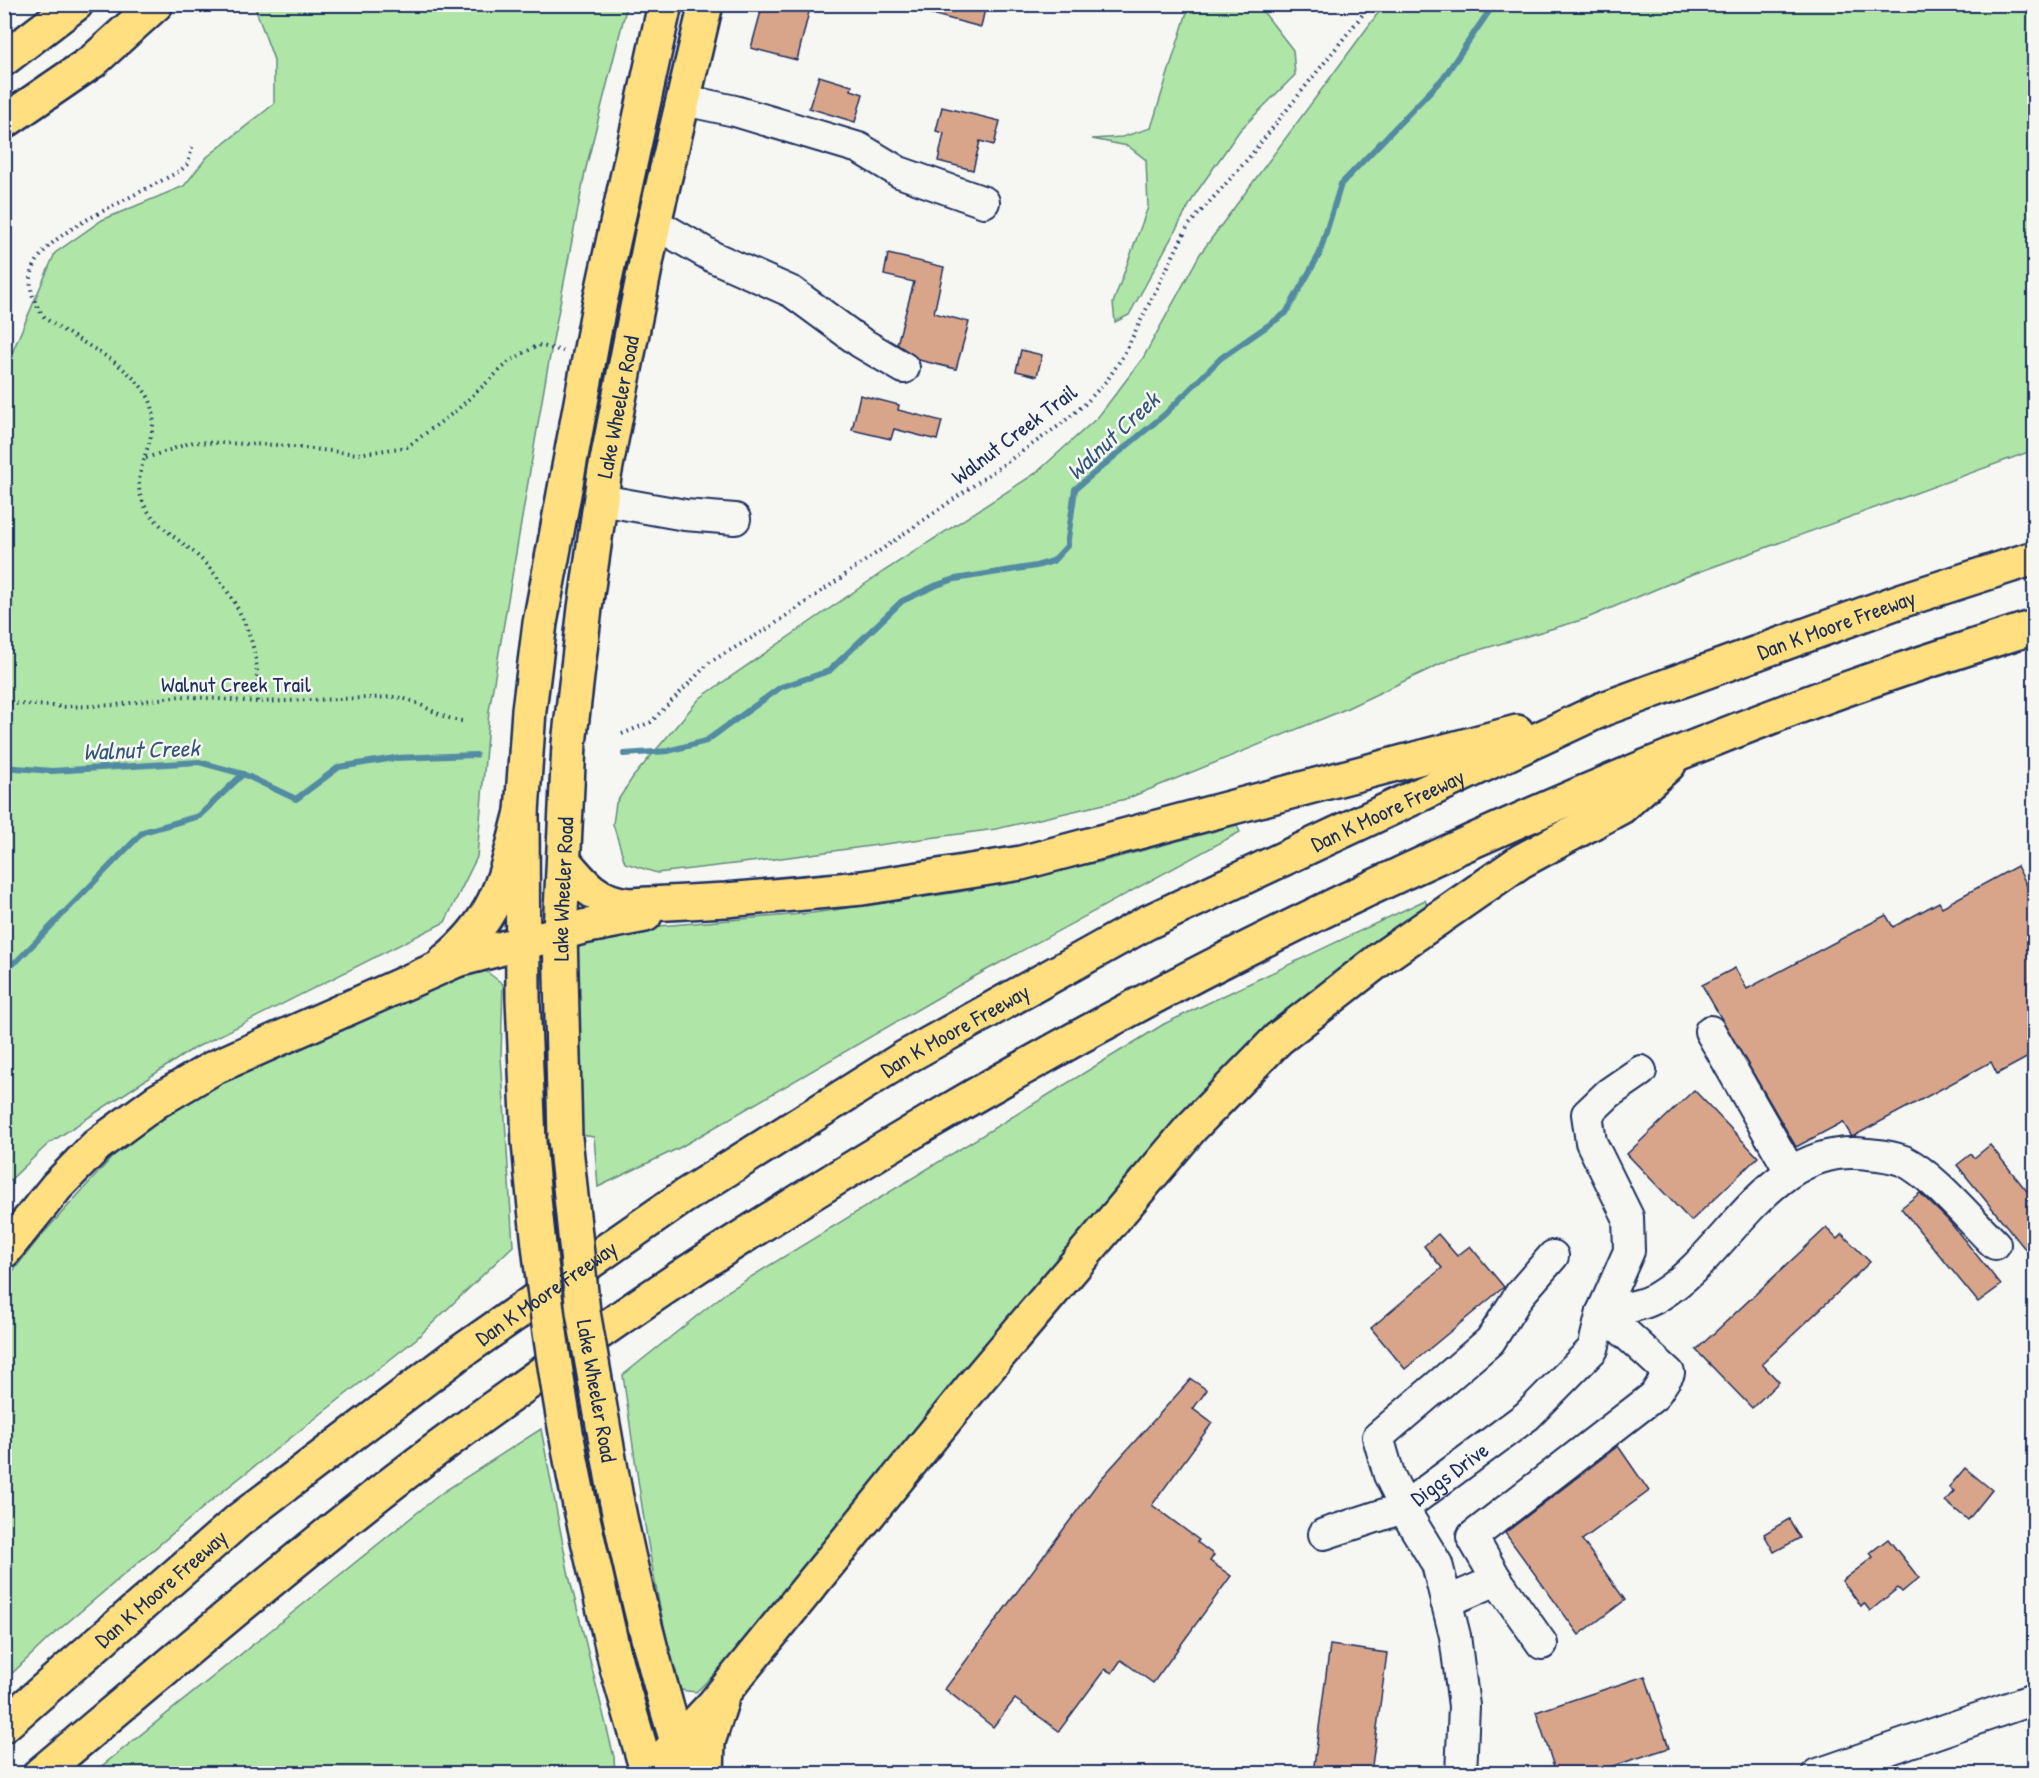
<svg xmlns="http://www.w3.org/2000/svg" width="2039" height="1778" font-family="'Patrick Hand',sans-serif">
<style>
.green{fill:#afe5a7;stroke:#658a82;stroke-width:1.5}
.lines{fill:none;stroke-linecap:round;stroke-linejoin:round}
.stream{stroke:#538ca2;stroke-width:6}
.building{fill:#d8a58b;stroke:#1b2f5e;stroke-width:1.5}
.minor-casing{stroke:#1b2f5e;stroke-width:34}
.major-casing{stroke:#1b2f5e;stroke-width:38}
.highway-casing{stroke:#1b2f5e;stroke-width:38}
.path{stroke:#1b2f5e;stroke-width:4;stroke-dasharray:1.5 4.5;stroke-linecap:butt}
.minor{stroke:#f6f6f2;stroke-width:30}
.major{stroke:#ffdf80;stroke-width:33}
.highway{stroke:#ffdf80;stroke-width:33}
.major-bridge-casing{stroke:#1b2f5e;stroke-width:38;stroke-linecap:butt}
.major-bridge{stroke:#ffdf80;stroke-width:33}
.labels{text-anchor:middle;stroke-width:5;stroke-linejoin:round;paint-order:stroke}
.street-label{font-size:22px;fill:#1b2f5e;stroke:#f6f6f2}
.water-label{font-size:24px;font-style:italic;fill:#32567a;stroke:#f6f6f2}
</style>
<rect width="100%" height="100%" fill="#f6f6f2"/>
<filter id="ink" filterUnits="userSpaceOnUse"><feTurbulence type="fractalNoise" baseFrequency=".0167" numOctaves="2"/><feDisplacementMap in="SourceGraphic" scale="12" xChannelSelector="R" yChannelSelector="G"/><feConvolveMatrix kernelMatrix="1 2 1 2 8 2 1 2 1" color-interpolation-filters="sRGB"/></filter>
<g filter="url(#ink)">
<!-- green -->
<g class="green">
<path d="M254,5H627L585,172L546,377L489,711L477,857L445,922L191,1050L48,1144L5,1185V369L55,253L102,220L184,186L207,157L274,104V60Z"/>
<path d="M1187,5H1254L1265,14L1293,50L1295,75L1240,130L1196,193L1129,315L1115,322L1113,303L1148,207L1146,160L1128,146L1092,139L1122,137L1151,128L1188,9Z"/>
<path d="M1384,5H2034V450L1685,577L1585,619L1455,657L1339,712L1126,799L996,829L759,861L657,873L625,863L613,824L616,803L633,777L700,698L884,571L1036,473L1098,417L1143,358L1200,254Z"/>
<path d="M1237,825L1240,832L970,979L679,1148L598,1187L594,1137L581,1135L577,951L581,941L636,928L813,913L959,892L1100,862Z"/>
<path d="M1425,900L1428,908L1268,1034L1130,1171L863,1501L727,1662L696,1692L680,1690C651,1587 638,1480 623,1375L728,1291L1164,1024Z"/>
<path d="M479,966L503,984L501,1056L513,1246L416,1339L218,1495L48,1639L5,1680V1281L40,1237L124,1144L220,1080Z"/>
<path d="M541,1429L569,1576L614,1757L615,1773H93L443,1492Z"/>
</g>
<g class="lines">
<!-- stream -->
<g class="stream">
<path d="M624,754L668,751L706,741L781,687L829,671L902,601L937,585L955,579L1036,566L1053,561L1067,546L1075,489L1164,415L1221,358L1286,313L1319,255L1341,184L1444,77L1494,4"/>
<path d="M4,767L52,771L199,762L243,774L296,799L339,767L395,758L476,755"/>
<path d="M4,968L17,961L143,832L199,816L243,774"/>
</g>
</g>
<!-- building -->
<g class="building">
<path d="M763,4H811L797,60L751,48Z"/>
<path d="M916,4H986L981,27L916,10Z"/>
<path d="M819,76L852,86L851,90L863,94L855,122L809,108Z"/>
<path d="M942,107L1000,121L994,145L980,141L973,170L938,161L944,133L936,131Z"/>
<path d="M888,254L944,267L934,313L969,322L956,369L919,360L897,344L914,282L884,275Z"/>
<path d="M1021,350L1042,355L1037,376L1016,371Z"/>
<path d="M860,395L899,405L898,410L942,421L937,440L894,429L891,439L852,430Z"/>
<path d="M2017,866L2034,899V1054L1997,1074L1991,1062L1852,1137L1843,1122L1796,1147L1702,985L1735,968L1747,989L1886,915L1893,927L1939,902L1942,907Z"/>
<path d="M1694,1090L1758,1157L1691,1221L1627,1154Z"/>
<path d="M1990,1145L2034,1200V1260L1957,1165L1971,1154L1974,1158Z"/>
<path d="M1920,1193L1948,1220L2001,1285L1978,1302L1901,1208Z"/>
<path d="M1826,1228L1837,1239L1842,1234L1870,1262L1762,1364L1779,1382L1752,1408L1696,1350Z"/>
<path d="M1438,1234L1457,1256L1470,1246L1504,1287L1405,1369L1371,1328L1442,1268L1424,1246Z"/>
<path d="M1191,1379L1207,1390L1193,1409L1212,1423L1152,1505L1199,1540L1197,1542L1214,1555L1210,1561L1231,1576L1153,1683L1121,1660L1112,1673L1105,1669L1059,1731L1015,1699L993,1727L945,1689L1100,1480Z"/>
<path d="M1618,1446L1649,1491L1582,1540L1625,1600L1579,1635L1505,1533Z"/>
<path d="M1965,1468L1992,1490L1968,1520L1945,1501L1954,1491L1949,1487Z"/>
<path d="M1789,1519L1800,1538L1774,1552L1764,1534Z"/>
<path d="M1888,1539L1919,1578L1902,1592L1898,1588L1870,1611L1864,1603L1861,1606L1842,1581L1873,1557L1870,1553Z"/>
<path d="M1330,1645L1387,1653L1371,1773H1313Z"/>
<path d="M1645,1676L1669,1748L1591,1773H1556L1536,1712Z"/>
</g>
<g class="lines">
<defs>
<g id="minor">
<path d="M684,100L735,111L859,148L899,172L984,202"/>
<path d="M654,223L713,257L792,292L860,342L904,368"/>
<path d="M601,500L685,515L735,519"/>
<path d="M1710,1031L1790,1171"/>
<path d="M1602,1312C1621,1308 1642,1307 1659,1296C1732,1252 1769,1141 1868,1154C1880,1155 1894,1157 1904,1161C1933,1175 1971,1221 1995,1244"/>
<path d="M1405,1507L1389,1475L1378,1437L1490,1341L1520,1294L1553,1256"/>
<path d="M1324,1534L1403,1508"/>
<path d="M1497,1580L1472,1537L1654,1396L1669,1373L1602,1312"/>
<path d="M1446,1602L1497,1580L1542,1644"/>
<path id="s1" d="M1461,1774L1464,1706L1455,1636L1437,1564L1403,1508L1527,1416L1593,1349L1602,1312L1629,1251L1628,1217L1591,1142L1587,1114L1609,1093L1641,1071"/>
<path d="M1818,1774L2034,1699"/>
</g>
<g id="major">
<path d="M4,59L76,4"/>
<path d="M4,122L93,61L156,4"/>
<path id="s2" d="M565,1138L560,933L569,744L585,608L604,476L630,343L654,223L706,4"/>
<path d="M529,1142L523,998L522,812L529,710L540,623L598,311L665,4"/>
<path d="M616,1498C635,1592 658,1683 687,1774"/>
<path d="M580,1505L617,1668L648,1774"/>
</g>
<g id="highway">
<path d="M564,861C583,884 597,902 629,905L726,900L862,888L1021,863L1517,732"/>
<path d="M445,961C500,916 505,876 522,812"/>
<path d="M4,1251L57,1186L97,1145L157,1101L213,1068L457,960L583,927L645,915"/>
<path id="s3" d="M4,1725L239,1520L455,1356L683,1197L904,1058L1146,923L1603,709L1900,601L2034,558"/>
<path d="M40,1774C147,1684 253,1593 363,1506C429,1453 500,1403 569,1354C686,1270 808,1194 931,1121C1206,959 1493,822 1792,709C1872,678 1953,653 2034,627"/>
<path d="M648,1774L714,1704L976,1382L1191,1128L1278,1039L1383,957L1521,861L1621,807L1669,764"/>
<path d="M707,1774L708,1742L721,1702"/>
</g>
</defs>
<!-- minor casing -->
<use href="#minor" class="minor-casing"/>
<!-- major casing -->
<use href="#major" class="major-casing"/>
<!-- highway casing -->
<use href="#highway" class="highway-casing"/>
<!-- path -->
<g class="path">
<path d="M192,147L188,164L180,171C157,183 134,195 111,207C68,229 0,263 46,319C79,343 125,360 147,395C168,429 130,466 141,497C150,524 180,539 200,558C225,582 249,622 255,656C258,670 257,687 257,702"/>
<path d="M146,458L193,442L276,445L358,454L407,447L457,410L510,361L538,345L563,351"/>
<path d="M4,703L66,707L116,705L180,696L257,702L394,697C420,699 436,718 462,721"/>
<path d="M622,734L651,722L710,662L769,628L1060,425L1085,404L1108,379L1123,356L1188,226L1247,160L1371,4"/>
</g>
<!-- minor -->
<use href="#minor" class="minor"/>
<!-- major -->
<use href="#major" class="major"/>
<!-- highway -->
<use href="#highway" class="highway"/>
<defs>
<g id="major-bridge">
<path id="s4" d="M565,1138L583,1312L616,1498"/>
<path d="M529,1142C539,1264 555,1385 580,1505"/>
</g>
</defs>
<!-- major-bridge casing -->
<use href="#major-bridge" class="major-bridge-casing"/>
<!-- major-bridge -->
<use href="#major-bridge" class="major-bridge"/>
</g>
</g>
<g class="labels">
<!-- street labels -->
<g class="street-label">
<text dy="8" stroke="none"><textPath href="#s2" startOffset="735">Lake Wheeler Road</textPath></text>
<text transform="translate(1014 434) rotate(-37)" y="8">Walnut Creek Trail</text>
<text dy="8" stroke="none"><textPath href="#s3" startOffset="2152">Dan K Moore Freeway</textPath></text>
<text x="236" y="692">Walnut Creek Trail</text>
<text dy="8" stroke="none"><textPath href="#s3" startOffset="1666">Dan K Moore Freeway</textPath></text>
<text dy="8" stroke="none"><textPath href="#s2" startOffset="249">Lake Wheeler Road</textPath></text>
<text dy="8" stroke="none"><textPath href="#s3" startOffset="1180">Dan K Moore Freeway</textPath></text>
<text dy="8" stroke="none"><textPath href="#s3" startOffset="694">Dan K Moore Freeway</textPath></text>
<text dy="8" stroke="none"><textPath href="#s4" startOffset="255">Lake Wheeler Road</textPath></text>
<text dy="8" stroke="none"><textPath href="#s1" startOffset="336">Diggs Drive</textPath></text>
<text dy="8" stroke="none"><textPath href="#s3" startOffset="208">Dan K Moore Freeway</textPath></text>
</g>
<!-- water labels -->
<g class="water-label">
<text transform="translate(1113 436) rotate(-43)" y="8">Walnut Creek</text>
<text transform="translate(141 750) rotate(-2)" y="8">Walnut Creek</text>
</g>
</g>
<!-- margin -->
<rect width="2039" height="1778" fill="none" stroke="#f6f6f2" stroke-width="24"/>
<rect x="12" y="12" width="2015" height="1754" fill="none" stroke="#1b2f5e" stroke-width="2" filter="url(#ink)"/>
</svg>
